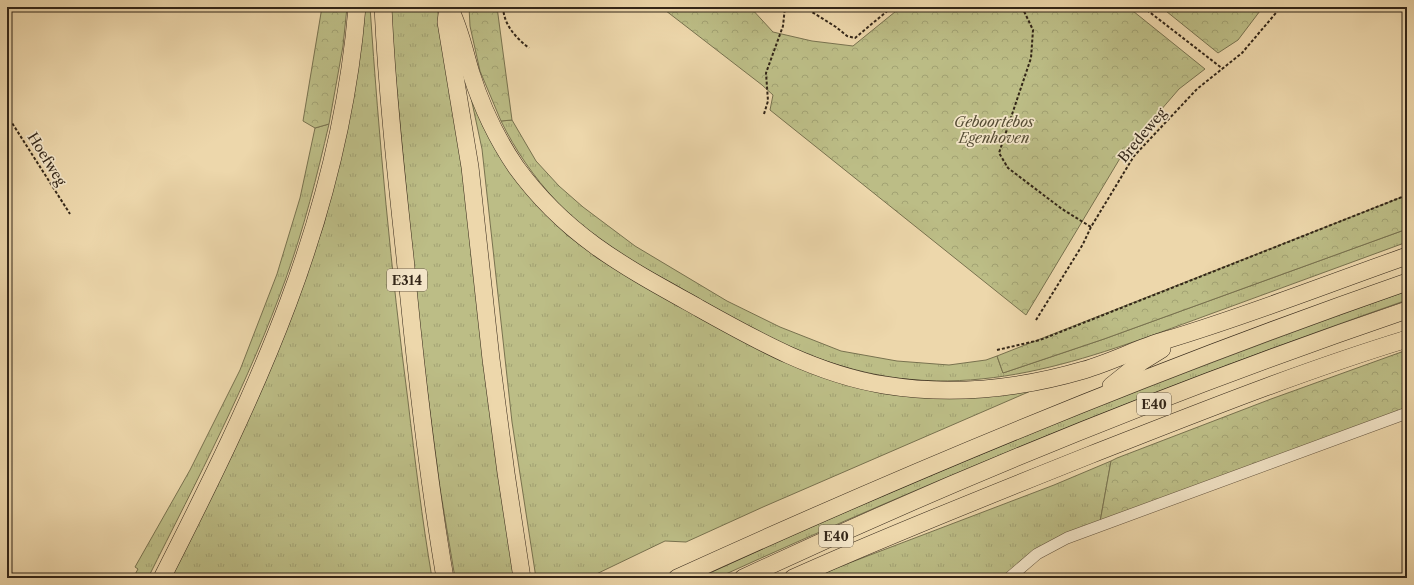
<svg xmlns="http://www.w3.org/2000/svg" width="1414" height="585" font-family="'Libre Caslon Text',serif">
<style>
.grass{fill:url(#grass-tufts);stroke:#78724f}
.forest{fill:url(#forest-crowns);stroke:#78724f}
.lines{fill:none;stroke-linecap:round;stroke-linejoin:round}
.minor-casing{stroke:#62523d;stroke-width:12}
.highway-casing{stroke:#332618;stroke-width:18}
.path{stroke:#332618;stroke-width:2;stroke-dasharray:3 2;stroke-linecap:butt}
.minor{stroke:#f3e5c8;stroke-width:11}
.highway{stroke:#edd7ab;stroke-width:17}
.labels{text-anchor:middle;stroke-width:3.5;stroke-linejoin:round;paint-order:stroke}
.shield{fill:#f3e5c8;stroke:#6d5f4d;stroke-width:1}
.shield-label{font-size:13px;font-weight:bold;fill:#332618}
.park-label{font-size:14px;font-style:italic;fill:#554c34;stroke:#f3e5c8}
.street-label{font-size:14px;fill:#332618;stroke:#f3e5c8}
</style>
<defs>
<pattern id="grass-tufts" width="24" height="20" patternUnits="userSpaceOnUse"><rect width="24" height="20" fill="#bcbd86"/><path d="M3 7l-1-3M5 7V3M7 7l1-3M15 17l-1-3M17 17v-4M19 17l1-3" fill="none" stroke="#a2a273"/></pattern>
<pattern id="forest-crowns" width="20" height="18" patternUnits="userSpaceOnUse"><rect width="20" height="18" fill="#bcbd86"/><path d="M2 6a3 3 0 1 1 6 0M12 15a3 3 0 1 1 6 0" fill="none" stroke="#a2a273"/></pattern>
</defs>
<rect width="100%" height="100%" fill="#edd7ab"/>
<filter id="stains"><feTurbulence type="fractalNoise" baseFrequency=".005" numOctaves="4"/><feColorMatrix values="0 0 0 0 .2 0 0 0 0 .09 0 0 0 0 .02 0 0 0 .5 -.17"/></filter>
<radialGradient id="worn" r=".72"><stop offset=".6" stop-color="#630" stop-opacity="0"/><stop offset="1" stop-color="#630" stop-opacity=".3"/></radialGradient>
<!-- grass -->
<g class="grass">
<path d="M365,7H370C379,139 391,270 408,401C415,460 422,519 432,578H169L294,308L324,224L344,138Z"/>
<path d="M389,7H437L454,107L516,578H455L440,488L420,335Z"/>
<path d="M470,93L518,182L540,209L567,235L597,258L644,286L852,385L1033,390L763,507L686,542L665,541L588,578H536L512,422L482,149Z"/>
<path d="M512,120L536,161L559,186L583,207L635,246L727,301L780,327L841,351L897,361L949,365L986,360L997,356L1003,373L1104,339L1407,229V242C1340,267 1272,291 1205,316C1085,360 971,405 842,366C786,350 736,320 686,291C668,280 650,272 632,261C575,228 530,180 501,121Z"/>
<path d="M329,124C317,176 304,228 286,278C249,382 197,480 148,578H133L138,569L135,567L190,470L240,370L277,274L300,198L315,128Z"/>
<path d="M1407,291V300C1172,382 943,475 717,578H699C930,471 1167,376 1407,291Z"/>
<path d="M1111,461L1100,522L1014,567L1003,578H813L836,568L1054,485Z"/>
</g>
<!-- forest -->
<g class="forest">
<path d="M322,7H347L343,46L329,124L315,128L303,121Z"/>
<path d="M469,7H497L512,120L501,121L480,71L470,26Z"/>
<path d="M661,7H750L773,32L812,41L853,46L901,7H1128L1205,69L1179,89L1122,155L1026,315L770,110L773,95L762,85Z"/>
<path d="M1161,7H1263L1238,40L1218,53Z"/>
<path d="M1407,195V229L1104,339L1003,373L997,356Z"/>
<path d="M1407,350V410L1100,522L1111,461L1117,458L1271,399Z"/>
</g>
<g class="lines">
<defs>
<path id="minor" d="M1009,578L1037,554L1067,538L1407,413"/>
<g id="highway">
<path d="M383,7C387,91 396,174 405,257C415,364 427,472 445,578"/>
<path d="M449,7C460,28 464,50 471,73C481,105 497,139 516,167C566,236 625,267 697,307C756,340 816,374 884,385C951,396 1019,389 1084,370C1112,362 1138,348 1166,340C1247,316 1327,284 1407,256"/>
<path d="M447,14L446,22L470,167L491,359L506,473L522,578"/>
<path d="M1111,386L1141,362L1162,349"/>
<path d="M162,578C256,393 340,218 357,7"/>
<path d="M677,578C916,469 1159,368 1407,282"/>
<path d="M743,578C959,477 1181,387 1407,310"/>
<path d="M793,578C891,534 990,495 1090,455C1195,414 1299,372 1407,339"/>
</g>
</defs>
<!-- minor casing -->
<use href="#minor" class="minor-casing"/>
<!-- highway casing -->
<use href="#highway" class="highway-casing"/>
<!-- path -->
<g class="path">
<path d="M503,7C504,25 515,37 529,48"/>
<path d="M804,7L836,27L847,36L855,38L892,7"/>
<path d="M1022,7L1033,30L1031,58L999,153L1008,168L1062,209L1091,227"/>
<path d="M1143,7L1223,69"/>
<path d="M764,114L768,101L766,73L783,26L785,7"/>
<path d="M7,115L70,214"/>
<path d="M1036,320L1083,244L1091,227L1134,156L1197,89L1242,53L1281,7"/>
<path d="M997,350L1040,340L1407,195"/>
</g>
<!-- minor -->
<use href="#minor" class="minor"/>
<!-- highway -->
<use href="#highway" class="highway"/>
</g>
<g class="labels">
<!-- shield labels -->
<g class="shield">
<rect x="387" y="269" width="40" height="22" rx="3"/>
<rect x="1137" y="393" width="34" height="22" rx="3"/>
<rect x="819" y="525" width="34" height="22" rx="3"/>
</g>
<g class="shield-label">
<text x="407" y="285">E314</text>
<text x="1154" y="409">E40</text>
<text x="836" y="541">E40</text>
</g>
<!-- park labels -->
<g class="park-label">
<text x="994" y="127">Geboortebos<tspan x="994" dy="16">Egenhoven</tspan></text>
</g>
<!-- street labels -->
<g class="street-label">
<text transform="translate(1142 135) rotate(-50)" y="5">Bredeweg</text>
<text transform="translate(47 159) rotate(58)" y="5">Hoefweg</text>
</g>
</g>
<!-- margin -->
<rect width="1414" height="585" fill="none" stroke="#edd7ab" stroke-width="24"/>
<rect x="8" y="8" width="1398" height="569" fill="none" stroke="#332618" stroke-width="2"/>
<rect x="12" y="12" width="1390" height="561" fill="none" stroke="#332618"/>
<rect width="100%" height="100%" filter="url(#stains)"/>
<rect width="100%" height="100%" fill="url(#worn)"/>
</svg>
